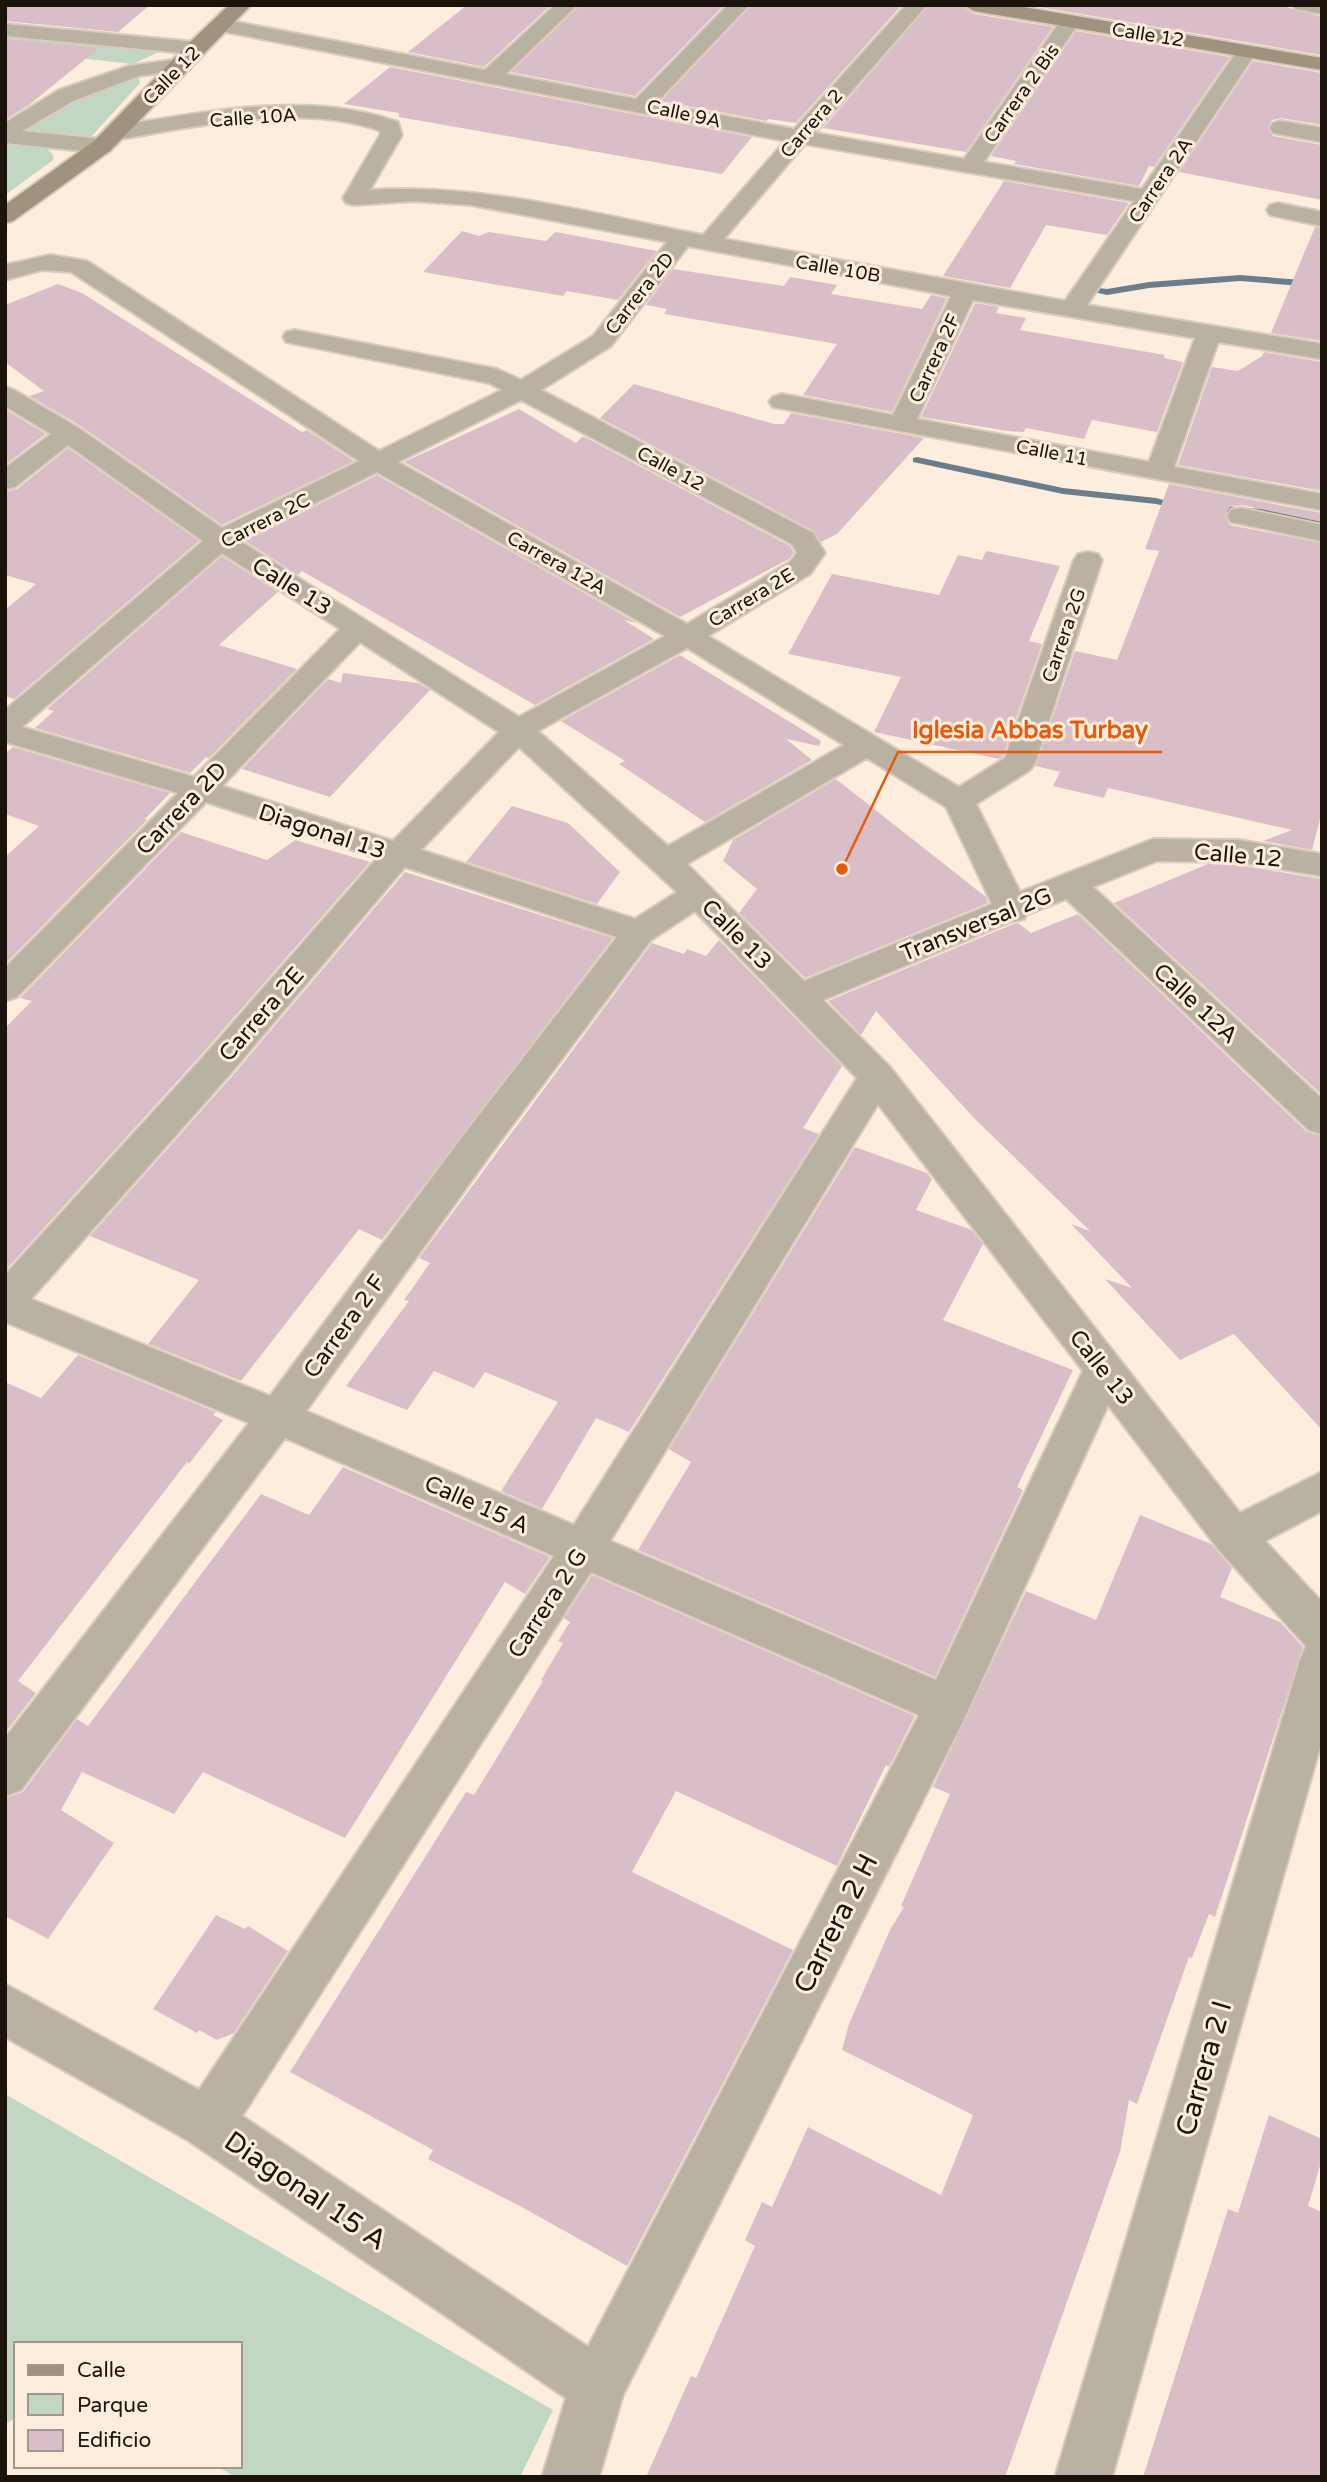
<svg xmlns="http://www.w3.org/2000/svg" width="1327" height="2482" font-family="'Varela Round',sans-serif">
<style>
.green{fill:#c1d7c4}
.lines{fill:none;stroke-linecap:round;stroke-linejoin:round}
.stream{fill:#697e8c;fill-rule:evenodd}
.building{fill:#dabec7}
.street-casing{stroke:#d9cabc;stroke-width:4}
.secondary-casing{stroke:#d9cabc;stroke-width:4}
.street{fill:#b9b2a3;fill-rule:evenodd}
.secondary{fill:#9f937e;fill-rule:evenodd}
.labels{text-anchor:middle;stroke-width:6;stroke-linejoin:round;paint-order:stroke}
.far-street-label{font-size:19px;fill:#1b140d;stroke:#fdeddd}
.street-label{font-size:23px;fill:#1b140d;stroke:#fdeddd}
.near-street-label{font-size:28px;fill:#1b140d;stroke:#fdeddd}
.leader{fill:none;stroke:#e8590c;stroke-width:2.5}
.callout-dot{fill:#e8590c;stroke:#fdeddd;stroke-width:2.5}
.callout-label{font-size:24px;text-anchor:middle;font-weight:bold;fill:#e8590c;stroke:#fdeddd;stroke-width:6;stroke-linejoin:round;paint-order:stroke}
</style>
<rect width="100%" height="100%" fill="#fdeddd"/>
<!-- green -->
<g class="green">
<path d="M5,36L159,52L133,64L5,50Z"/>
<path d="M139,76L140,83L89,139L40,137L22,130C57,108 96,78 139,76Z"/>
<path d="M5,139C21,141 46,140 54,157L52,161L5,195Z"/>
<path d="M5,2094L553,2410L520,2477H235L217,2466H240V2344H16V2418L5,2424Z"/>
</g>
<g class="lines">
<!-- stream -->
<g class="stream">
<path d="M1240,275L1314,281L1319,284L1314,287L1240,281L1149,288L1107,295L1085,290L1090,287L1107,289L1149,282Z"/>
<path d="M917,457L1063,488L1156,498L1189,507L1183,510L1156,504L1063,494L913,462V458Z"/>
<path d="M1209,506L1266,509L1322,519V525L1266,515L1205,511L1203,509Z"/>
</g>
</g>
<!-- building -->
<g class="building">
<path d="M5,5H150L118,32L5,21Z"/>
<path d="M467,5H551L484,67L408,52Z"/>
<path d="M580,5H724L635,96L511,72Z"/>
<path d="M752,5H902L796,123L768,119L766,121L661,101Z"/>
<path d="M929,5H961L974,14L1053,27L966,152L823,128Z"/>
<path d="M1028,5H1279L1322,17V55Z"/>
<path d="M1076,31L1230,57L1154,167L1149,166L1139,186L1014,164L1016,161L991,156Z"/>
<path d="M5,39L99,48L29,105L5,120Z"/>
<path d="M1253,61L1322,73V125L1281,118L1272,120L1268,127L1273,136L1322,145V200L1179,172Z"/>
<path d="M390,67L752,137L722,174L399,117V113L344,104Z"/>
<path d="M1004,181L1129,203L1107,235L1046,225L1010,288L943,276Z"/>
<path d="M1315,227L1322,228V341L1271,333Z"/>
<path d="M462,231L479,236L489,232L546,241L555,232L657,251L618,300L567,291L563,296L423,272Z"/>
<path d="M673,269L784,286L790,277L837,285L831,294L922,309L931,295L947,298L892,412L803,395L837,344L664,314L667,309L646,305Z"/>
<path d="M58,284L82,293L302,432L307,430L354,461L222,525L79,425L29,396L44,391L5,362V305Z"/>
<path d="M975,303L999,307L996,313L1026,318L1020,330L1165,355L1164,358L1183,362L1157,432L1092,420L1084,439L1026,428L1024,432L1008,431L921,417Z"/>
<path d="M1264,352L1322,362V491L1178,465L1212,367L1238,371L1262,356Z"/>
<path d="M634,384L774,424H784L791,413L924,438L837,534L821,542L814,531L600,418Z"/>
<path d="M5,409L46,434L5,465Z"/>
<path d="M519,409L576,443L583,436L790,546L794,553L789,559L680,617L404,462Z"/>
<path d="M68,448L199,541L14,699L5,696V610L36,584L5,575V492L17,489Z"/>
<path d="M377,475L637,623L624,620L654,639L535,705L302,571L298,575L245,541Z"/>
<path d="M1169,484L1322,513V522L1242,505L1230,507L1225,515L1230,525L1322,543V811L1312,850L1263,841L1292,830L1108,788L1104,798L1053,786L1060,772L1036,766L1075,651L1117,660L1159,551L1145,549Z"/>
<path d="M986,551L1060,566L1029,641L1042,644L1003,756L999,759L874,732L901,677L788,654L832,574L939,595L958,555L982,560Z"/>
<path d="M222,556L278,592L219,645L297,669L209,758L206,757L190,773L35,728L54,711L47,709Z"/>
<path d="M680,655L821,741L819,746L786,739L812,760L705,822L619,764L625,761L561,721Z"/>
<path d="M343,673L418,683L430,690L330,797L242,769L328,679L341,683Z"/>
<path d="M13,747L170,793L145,819L147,820L5,964V857L39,826L5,814V754Z"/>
<path d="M836,779L986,897L988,903L805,978L739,913L757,889L723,861L733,840Z"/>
<path d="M512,806L568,823L620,872L597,904L466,862Z"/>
<path d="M181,832L267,860L295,840L370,862L202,1054L5,1271V1028L32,1001L20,998Z"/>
<path d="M1208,864L1239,865L1322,879V1095L1114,903Z"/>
<path d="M405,872L613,938L382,1240L359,1229L241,1381L148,1344L199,1280L90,1236L232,1076Z"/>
<path d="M1078,914L1307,1132L1322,1136V1430L1234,1334L1180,1360L1105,1279L1132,1288L1071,1224L1090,1231L974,1118L876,1011L861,1035L828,1001L1011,925L1018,923L1031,933Z"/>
<path d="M719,940L842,1066L803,1128L819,1134L629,1432L596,1418L542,1509L501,1491L558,1402L485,1372L474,1388L434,1371L407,1410L346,1386L409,1301L404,1300L430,1263L419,1258L652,943L684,954L687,949L706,956Z"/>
<path d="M855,1147L927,1173L932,1179L916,1210L972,1230L983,1244L943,1320L1073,1370L1017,1487L1023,1490L935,1677L638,1550L691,1462L669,1449Z"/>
<path d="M78,1355L216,1412L213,1415L223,1420L189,1464L187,1462L18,1681L36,1693L5,1733V1382L41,1398Z"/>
<path d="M343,1467L550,1557L525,1594L505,1582L345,1838L203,1772L174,1814L82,1772L61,1810L114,1843L48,1939L5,1916V1798L23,1792L77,1719L88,1726L261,1494L309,1515Z"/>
<path d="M1140,1515L1211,1544L1232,1568L1220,1597L1280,1622L1303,1647L1215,1917L1209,1914L1192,1958L1189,1957L1137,2104L1129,2100L1120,2152L1005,2477H646L691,2376L696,2378L755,2246L745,2240L762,2202L772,2207L808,2127L941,2195L973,2115L842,2050L849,2024L890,1930L904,1907L901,1906L950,1794L933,1787L1026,1591L1096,1620Z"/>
<path d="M592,1575L915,1716L889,1767L886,1765L837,1866L676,1791L632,1872L793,1950L627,2266L520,2206L428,2159L433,2150L290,2072L466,1792L474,1795L498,1756L543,1681L541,1680L563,1643L558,1641L570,1622L564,1618Z"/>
<path d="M216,1915L245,1929L248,1926L288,1951L234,2033L217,2040L199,2030L197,2033L153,2009Z"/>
<path d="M1269,2115L1322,2139V2159L1308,2206L1322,2212V2477H1143L1228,2209L1238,2213Z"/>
</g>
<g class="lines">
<defs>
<g id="street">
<path d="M555,5H577L506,74L636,99L728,5H749L656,103L794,129L906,5H927L815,133L964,159L1063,17H1077L1080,21L984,162L1142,189L1240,47H1254L1257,51L1087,305L1322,344V359L1218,342L1174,467L1322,494V510L773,407L769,402L773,397L782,394L893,415L951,296L688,246L611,346L541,390L813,533L825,553L810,574L708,636L959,787L1005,758L1074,560L1078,554L1088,552L1098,554L1102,560L1035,763L1030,770L976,804L1020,892L1153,839L1239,840L1322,854V876L1239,862L1157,861L1093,887L1322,1099V1134L1309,1130L1066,899L1026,915L1024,919L1010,922L823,1000L890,1067L1240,1513L1322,1472V1511L1265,1541L1322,1602V1740L1112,2477H1055L1300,1660L1306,1646L1219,1550L1108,1405L963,1721L623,2395L599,2477H542L566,2398L189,2141L5,2037V1984L199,2090L554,1556L285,1438L21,1790L5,1796V1738L249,1423L5,1322V1275L204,1056L377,858L206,802L17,997L5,1001V968L178,793L5,742V710L203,541L68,445L15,487L5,489V468L51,434L5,406V387L14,390L77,427L222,528L359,461L71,272L42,270L5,280V265L50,255L87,261L379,451L502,390L489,383L286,342L283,337L286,332L295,330L497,369L521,380L593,336L667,242L471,205L414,201L354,205L346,203L343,198L380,135V131C302,102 195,127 115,140L107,138L104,133L107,128L115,126C207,112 308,90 398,122L402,135L370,190C482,183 593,214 703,235L785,141L221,31L214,29L211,25L214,21L221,19L485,70ZM805,144L1134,201L1065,301L724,239ZM973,300L1195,338L1149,462L917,419ZM521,400L792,544L797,553L790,562L687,624L398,462ZM377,472L665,636L519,717L240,541ZM222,553L340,629L194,777L22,727ZM360,642L499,732L393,841L222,786ZM687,648L844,745L668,846L538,731ZM519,747L677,892L635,919L421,850ZM867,758L946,807L992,904L804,981L687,864ZM405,867L617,937L466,1132L270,1396L31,1299L230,1074ZM695,911L857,1078L574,1525L306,1411L492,1152L651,940ZM878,1104L1083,1371L936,1680L610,1541ZM591,1572L919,1715L588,2347L242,2116Z"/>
<path d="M1293,5H1322V14L1296,9Z"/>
<path d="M5,24L195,42L202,44L205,48L202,52L195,54L5,36Z"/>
<path d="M179,59L186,61L189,65L186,69L139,76L75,100L22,131L102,139L110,141L113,146L110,151L102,153L5,143V123L59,90L129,66Z"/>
<path d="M1281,121L1322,128V142L1273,133L1270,128L1273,123Z"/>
<path d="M1278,203L1322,212V226L1270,215L1267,210L1270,205Z"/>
<path d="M1241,508L1322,525V541L1231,522L1227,516L1231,510Z"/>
</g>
<g id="secondary">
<path d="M229,5H251L110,151L13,221L5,223V205L94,141L188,44Z"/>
<path d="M964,5H1011L1322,58V70L974,11Z"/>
</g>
</defs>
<!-- street casing -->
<use href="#street" class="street-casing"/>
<!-- secondary casing -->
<use href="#secondary" class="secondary-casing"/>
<!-- street -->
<use href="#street" class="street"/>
<!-- secondary -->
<use href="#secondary" class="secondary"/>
</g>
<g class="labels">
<!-- far-street labels -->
<g class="far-street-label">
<text transform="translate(1148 34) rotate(9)" y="7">Calle 12</text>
<text transform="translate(171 75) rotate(-46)" y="7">Calle 12</text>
<text transform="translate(1021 93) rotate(-55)" y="7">Carrera 2 Bis</text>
<text transform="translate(684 113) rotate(12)" y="7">Calle 9A</text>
<text transform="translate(253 117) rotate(-4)" y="7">Calle 10A</text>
<text transform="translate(811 123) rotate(-49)" y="7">Carrera 2</text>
<text transform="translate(1160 180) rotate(-56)" y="7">Carrera 2A</text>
<text transform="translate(838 268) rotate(10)" y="7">Calle 10B</text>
<text transform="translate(639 293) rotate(-52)" y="7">Carrera 2D</text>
<text transform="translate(934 358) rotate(-65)" y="7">Carrera 2F</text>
<text transform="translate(1052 452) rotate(11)" y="7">Calle 11</text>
<text transform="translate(671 468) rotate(28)" y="7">Calle 12</text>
<text transform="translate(265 520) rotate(-27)" y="7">Carrera 2C</text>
<text transform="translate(557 562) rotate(29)" y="7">Carrera 12A</text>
<text transform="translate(751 597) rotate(-31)" y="7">Carrera 2E</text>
<text transform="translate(1063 635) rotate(-71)" y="7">Carrera 2G</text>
</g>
<!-- street labels -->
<g class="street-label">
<text transform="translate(292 586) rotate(32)" y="8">Calle 13</text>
<text transform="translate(181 808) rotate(-46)" y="8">Carrera 2D</text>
<text transform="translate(322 831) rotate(18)" y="8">Diagonal 13</text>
<text transform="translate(1238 855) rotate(5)" y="8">Calle 12</text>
<text transform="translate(976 924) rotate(-22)" y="8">Transversal 2G</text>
<text transform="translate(737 934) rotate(45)" y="8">Calle 13</text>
<text transform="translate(1196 1003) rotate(43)" y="8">Calle 12A</text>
<text transform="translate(261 1014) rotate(-49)" y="8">Carrera 2E</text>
<text transform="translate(344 1326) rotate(-54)" y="8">Carrera 2 F</text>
<text transform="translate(1102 1367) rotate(52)" y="8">Calle 13</text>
<text transform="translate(477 1504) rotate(24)" y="8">Calle 15 A</text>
<text transform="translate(547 1603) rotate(-57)" y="8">Carrera 2 G</text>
</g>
<!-- near-street labels -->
<g class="near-street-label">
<text transform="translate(835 1923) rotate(-63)" y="10">Carrera 2 H</text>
<text transform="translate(1203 2068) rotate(-74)" y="10">Carrera 2 I</text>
<text transform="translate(306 2190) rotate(34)" y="10">Diagonal 15 A</text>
</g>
</g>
<!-- callouts -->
<path class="leader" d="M842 869L898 752H1162"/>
<circle class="callout-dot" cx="842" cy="869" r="7"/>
<g class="callout-label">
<text x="1030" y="738">Iglesia Abbas Turbay</text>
</g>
<!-- border -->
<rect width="1327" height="2482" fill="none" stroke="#1b140d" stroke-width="14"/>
<!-- legend -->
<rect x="14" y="2342" width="228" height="126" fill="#fdeddd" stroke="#a3968a" stroke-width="2"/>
<rect x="28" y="2365" width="35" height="10" fill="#9f937e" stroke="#a3968a" stroke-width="2"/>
<text x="77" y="2377" font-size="21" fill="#1b140d">Calle</text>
<rect x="28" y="2394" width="35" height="21" fill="#c1d7c4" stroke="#a3968a" stroke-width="2"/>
<text x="77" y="2412" font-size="21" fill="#1b140d">Parque</text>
<rect x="28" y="2430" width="35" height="21" fill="#dabec7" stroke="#a3968a" stroke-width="2"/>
<text x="77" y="2447" font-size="21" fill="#1b140d">Edificio</text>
</svg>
